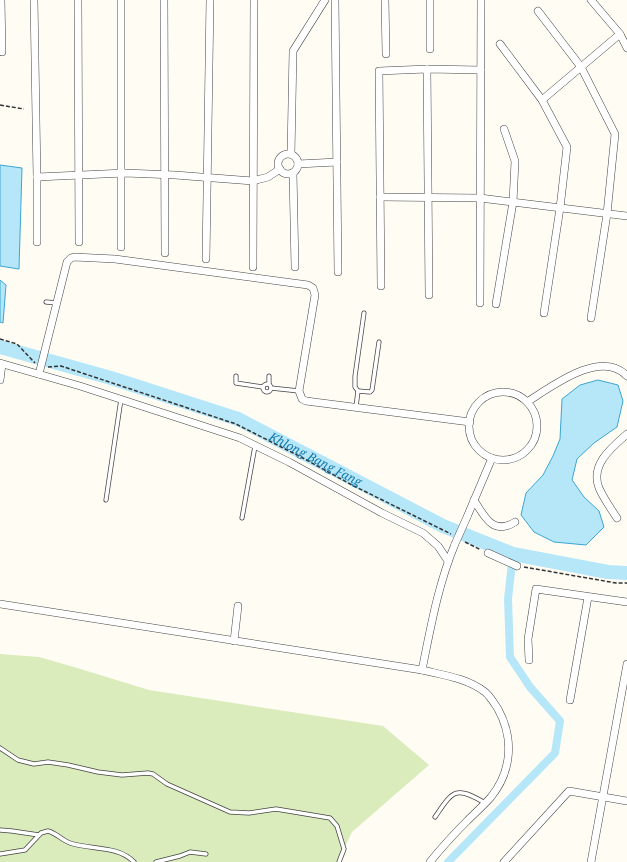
<svg xmlns="http://www.w3.org/2000/svg" width="627" height="862" font-family="'Noto Serif',serif">
<style>
.green{fill:#daecbb}
.water{fill:#b6e7f9;stroke:#3aa6d3}
.lines{fill:none;stroke-linecap:round;stroke-linejoin:round}
.canal{stroke:#b6e7f9;stroke-width:8}
.river{stroke:#b6e7f9;stroke-width:14}
.service-casing{stroke:#444;stroke-width:5}
.minor-casing{stroke:#444;stroke-width:8}
.path{stroke:#333;stroke-width:1.5;stroke-dasharray:4 2;stroke-linecap:butt}
.service{stroke:#fff;stroke-width:3.5}
.minor{stroke:#fff;stroke-width:7}
.minor-bridge-casing{stroke:#444;stroke-width:8;stroke-linecap:butt}
.minor-bridge{stroke:#fff;stroke-width:7}
.labels{text-anchor:middle;stroke-width:4;stroke-linejoin:round;paint-order:stroke}
.water-label{font-size:12px;font-style:italic;fill:#1377a9;stroke:#fff}
</style>
<rect width="100%" height="100%" fill="#fffcf4"/>
<!-- green -->
<path class="green" d="M0,654L39,657L74,667L149,690L383,726L429,765L352,832L338,862H0Z"/>
<!-- water -->
<g class="water">
<path d="M0,165L22,168L19,269L0,266Z"/>
<path d="M0,280L6,285L3,323L0,322Z"/>
<path d="M598,380L618,385L623,401L617,427L594,443L577,459L572,480L584,497L599,511L604,527L586,545L554,542L534,532L521,515L526,493L543,475L553,456L560,439L562,399L580,385Z"/>
</g>
<g class="lines">
<!-- canal -->
<path class="canal" d="M448,862L555,753L560,721L530,687L510,657L508,599L513,554"/>
<!-- river -->
<path class="river" id="s1" d="M0,347L111,378L238,419L443,526L513,554L608,572L627,573"/>
<defs>
<g id="service">
<path d="M46,302L57,303"/>
<path d="M236,376V383L263,387"/>
<path d="M269,384V376"/>
<circle cx="267" cy="388" r="4"/>
<path d="M271,388L299,391"/>
<path d="M358,391L370,392L372,390L379,342"/>
<path d="M356,407L358,391L355,387V376L364,313"/>
<path d="M106,500L121,399"/>
<path d="M242,518L255,446"/>
<path d="M0,748L18,760L34,764L48,762L68,765L98,772L122,775L148,773L153,774L167,784L230,812L249,813L276,809L330,818L337,826L344,849L339,862"/>
<path d="M435,817C453,791 455,785 485,803"/>
<path d="M0,830L12,831L39,835"/>
<path d="M0,854L25,850L41,833L48,831C56,833 62,840 70,843C90,850 118,845 134,862"/>
<path d="M156,862L180,856L190,852L206,854"/>
</g>
<g id="minor">
<path d="M1,0L2,52"/>
<path d="M34,0L37,177L125,173L175,175L253,181L268,177L280,169"/>
<path d="M78,0L79,242"/>
<path d="M121,0V247"/>
<path d="M164,0L165,253"/>
<path d="M335,0L338,272"/>
<path d="M385,0L386,54"/>
<path d="M591,0L620,34L627,48"/>
<path d="M538,11L581,67L615,134L607,214L591,318"/>
<path d="M500,44L542,100L567,147L560,208L544,313"/>
<path d="M430,49V0"/>
<path d="M427,69L429,295"/>
<path d="M542,100L620,34"/>
<circle cx="288" cy="164" r="10"/>
<path d="M291,154L293,51L325,0"/>
<path d="M298,164L337,162"/>
<path d="M293,173L295,267"/>
<path d="M380,197L480,198L627,216"/>
<path d="M37,242V177"/>
<path d="M206,259L210,0"/>
<path d="M253,267L254,0"/>
<path d="M381,286L379,71L427,69L481,70"/>
<path d="M480,303L481,0"/>
<path d="M496,304L513,202L515,161L504,129"/>
<path d="M0,363L80,386L240,438L289,462L382,513L423,533L438,546L448,561"/>
<path d="M39,374L67,262L71,258L74,257L115,259L308,285L313,288L315,295L299,391L302,399L306,401L470,422"/>
<path d="M0,380L2,364"/>
<circle cx="503" cy="426" r="34"/>
<path d="M527,402C551,387 601,348 627,376"/>
<path d="M474,500C484,516 493,536 515,522"/>
<path d="M467,517L492,458"/>
<path d="M617,518C611,509 604,499 599,488C590,465 611,448 627,434"/>
<path d="M488,553L517,566"/>
<path d="M0,604L422,670C443,675 467,678 485,692C490,696 494,703 498,709C514,738 512,771 491,797C484,805 475,813 467,821C454,834 442,847 430,862"/>
<path d="M234,641L238,606"/>
<path d="M529,660L528,639L536,589L627,602"/>
<path d="M422,670C431,626 438,585 455,544"/>
<path d="M570,700L588,597"/>
<path d="M504,862L569,791L627,801"/>
<path d="M591,862L627,664"/>
</g>
</defs>
<!-- service casing -->
<use href="#service" class="service-casing"/>
<!-- minor casing -->
<use href="#minor" class="minor-casing"/>
<!-- path -->
<g class="path">
<path d="M0,105L24,109"/>
<path d="M0,339L17,344L35,363"/>
<path d="M48,367L61,366L236,424L301,457L352,485L451,534"/>
<path d="M465,542L481,550"/>
<path d="M524,567L616,583H627"/>
</g>
<!-- service -->
<use href="#service" class="service"/>
<!-- minor -->
<use href="#minor" class="minor"/>
<defs>
<path id="minor-bridge" d="M455,544L467,517"/>
</defs>
<!-- minor-bridge casing -->
<use href="#minor-bridge" class="minor-bridge-casing"/>
<!-- minor-bridge -->
<use href="#minor-bridge" class="minor-bridge"/>
</g>
<g class="labels">
<!-- water labels -->
<g class="water-label">
<text dy="4" stroke="none"><textPath href="#s1" startOffset="336">Khlong Bang Fang</textPath></text>
</g>
</g>
</svg>
